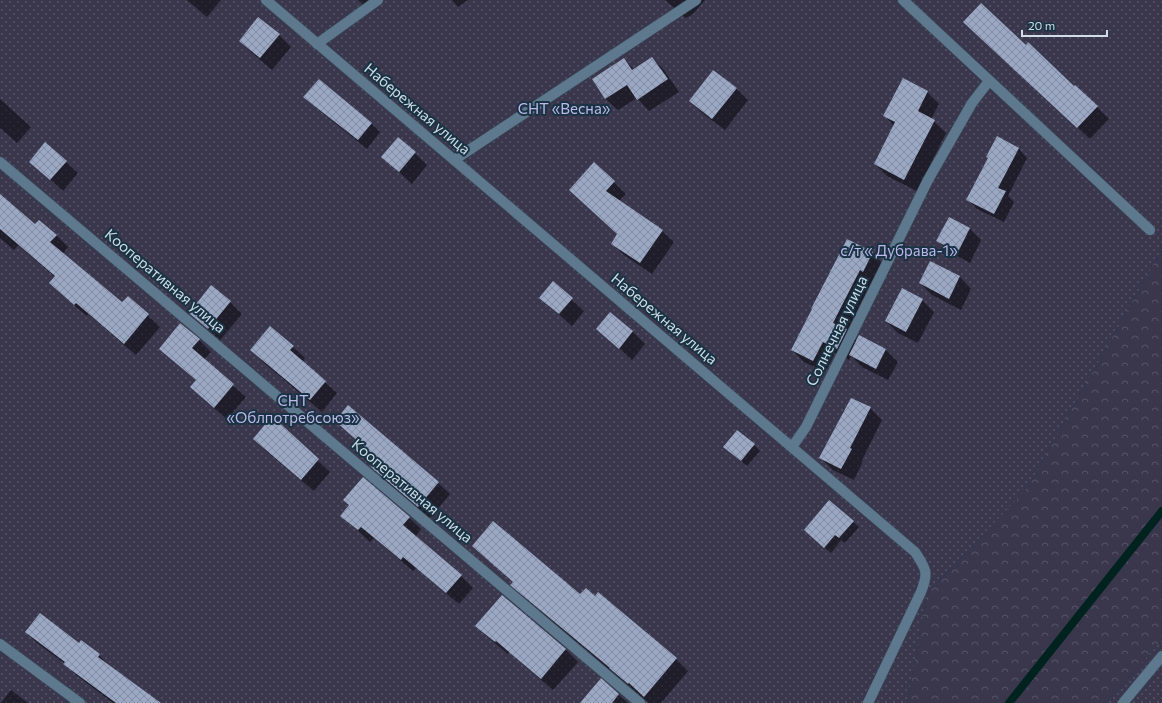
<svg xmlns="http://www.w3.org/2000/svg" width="1162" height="703" font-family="Commissioner,sans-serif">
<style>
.forest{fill:url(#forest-crowns)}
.garden{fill:url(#garden-dots)}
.shadow{fill:#0007}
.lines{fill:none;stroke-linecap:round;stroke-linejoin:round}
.stream{stroke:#002320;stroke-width:8}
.building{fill:url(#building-cross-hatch)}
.service-casing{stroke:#3a515f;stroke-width:11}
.minor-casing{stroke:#3a515f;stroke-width:11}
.service{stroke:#5e798d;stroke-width:10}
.minor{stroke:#5e798d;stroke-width:10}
.labels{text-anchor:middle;stroke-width:4;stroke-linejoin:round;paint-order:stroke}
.street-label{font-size:15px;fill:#cedde8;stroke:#193344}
.park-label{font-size:15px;fill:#beb9eb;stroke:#193344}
</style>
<defs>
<pattern id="forest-crowns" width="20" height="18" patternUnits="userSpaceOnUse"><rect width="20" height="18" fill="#3a374d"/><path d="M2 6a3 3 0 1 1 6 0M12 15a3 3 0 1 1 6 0" fill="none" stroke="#555467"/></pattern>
<pattern id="garden-dots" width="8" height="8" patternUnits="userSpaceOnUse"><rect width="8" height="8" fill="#3a374d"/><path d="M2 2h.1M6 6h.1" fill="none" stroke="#555467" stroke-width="1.8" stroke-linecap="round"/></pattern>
<pattern id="building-cross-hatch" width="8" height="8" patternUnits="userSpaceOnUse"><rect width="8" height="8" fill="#9aa8c4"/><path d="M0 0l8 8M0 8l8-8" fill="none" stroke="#838ea4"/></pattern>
</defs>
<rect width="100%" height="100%" fill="#193344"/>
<!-- forest -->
<path class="forest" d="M1162,249V640L1106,703H907L927,594L1028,487Z"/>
<!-- garden -->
<g class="garden">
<path d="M0,0H1162V249L1028,487L927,594L907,703H0Z"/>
<path d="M1162,640V703H1106Z"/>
</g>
<!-- shadow -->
<g class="shadow">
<path d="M187,0H221L207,17Z"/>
<path d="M358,0H379L367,8Z"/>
<path d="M452,0H468L458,7Z"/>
<path d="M665,0H705L693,14L686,18Z"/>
<path d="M977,34L1026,46L1097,107L1109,119L1090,139Z"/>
<path d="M279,35L291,47L272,70L252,53L240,41Z"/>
<path d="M652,58L664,70L679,92L649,111L637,98L618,110L606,99L594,79L624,59L634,70Z"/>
<path d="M736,88L748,100L725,130L702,113L690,101Z"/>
<path d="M927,92L939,104L931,119L946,133L917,191L887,176L875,164L894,126L885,116Z"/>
<path d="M305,97L371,123L380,132L367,149L314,106Z"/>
<path d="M0,99L31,127L17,143L0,128Z"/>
<path d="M399,138L427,165L412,184L383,157Z"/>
<path d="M1018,148L1027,158L1008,196L1014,202L1004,222L977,209L968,200Z"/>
<path d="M30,161L66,162L78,173L63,191Z"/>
<path d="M594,163L626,194L619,201L662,231L674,242L652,274L624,255L612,244L618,235L570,190Z"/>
<path d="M0,195L35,226L56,235L68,247L63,254L122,304L128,297L160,327L136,355L88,314L87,316L62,295L50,283L55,277L18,245L14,250L0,238Z"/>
<path d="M970,229L981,240L970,263L950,252L938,241Z"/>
<path d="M872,253L884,265L875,283L872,281L847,331L857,341L859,337L886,350L898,362L888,380L862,367L851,356L849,360L835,353L825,372L804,362L792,350Z"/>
<path d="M931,262L960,277L971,289L961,310L932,295L920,283Z"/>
<path d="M553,283L584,311L572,326L541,298Z"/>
<path d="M922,300L934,312L918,343L898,333L886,321Z"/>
<path d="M230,302L242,314L220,340L190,313Z"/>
<path d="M610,314L633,332L645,344L632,360L598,329Z"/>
<path d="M199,340L211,352L204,360L246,397L227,419L203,399L197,381L161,349Z"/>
<path d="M293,347L305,358L302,362L337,393L322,412L263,362L252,350Z"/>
<path d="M870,408L882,420L862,460L863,461L854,480L833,470L821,458Z"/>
<path d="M272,418L330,472L314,491L266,451L254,439Z"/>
<path d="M336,421L438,483L450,494L430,518L384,479L372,467L379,460Z"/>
<path d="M754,445L760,451L747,466L730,452Z"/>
<path d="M342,515L409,518L421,529L415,537L461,576L473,588L459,604L416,568L413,571L374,538L370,542Z"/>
<path d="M853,522L859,527L845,543L841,540L831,553L811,536Z"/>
<path d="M473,546L580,596L596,597L598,594L676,659L688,671L661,703H649L524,597L512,585L514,583Z"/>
<path d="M502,596L566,650L578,662L553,690L509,652L508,654L489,638L477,626Z"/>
<path d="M26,632L80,645L82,642L99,655L109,666L156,703H113L75,674L65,664L36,642Z"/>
<path d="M601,680L628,703H581Z"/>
<path d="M11,690L28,703H1Z"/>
</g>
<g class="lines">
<!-- stream -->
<path class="stream" d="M1009,703L1162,511"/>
</g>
<!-- building -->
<g class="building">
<path d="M981,3L1026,45L1028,42L1074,86L1075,85L1098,106L1077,128L963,22Z"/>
<path d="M258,17L280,34L260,58L239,41Z"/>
<path d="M652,57L668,79L637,100L627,85L605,99L592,79L624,58L632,70Z"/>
<path d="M713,70L737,88L712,119L689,101Z"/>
<path d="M903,78L928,91L918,111L935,120L904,180L874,164L895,122L883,116Z"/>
<path d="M319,79L372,123L358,140L303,97Z"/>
<path d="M997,136L1019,148L998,188L1006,191L994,214L966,200L988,158L986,157Z"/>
<path d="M398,137L416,152L399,172L381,157Z"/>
<path d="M45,142L67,161L50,180L29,162Z"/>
<path d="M594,162L615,181L606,191L663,230L640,263L611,244L617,234L569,190Z"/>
<path d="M0,194L35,224L39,220L57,235L50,242L122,302L128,296L149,314L124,344L76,303L74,305L49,283L55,276L0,229Z"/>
<path d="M949,217L970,228L958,252L936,241Z"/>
<path d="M847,239L873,252L863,272L860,270L833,323L847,329L837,349L823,342L813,361L791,350L812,309H811Z"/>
<path d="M930,261L960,276L949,299L919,283Z"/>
<path d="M553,281L573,298L559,314L539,298Z"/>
<path d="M211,285L231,301L208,329L189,313Z"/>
<path d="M902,288L923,299L906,332L885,321Z"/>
<path d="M610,312L633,331L619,349L596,329Z"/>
<path d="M180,323L200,339L192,348L234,384L214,408L190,387L196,380L159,349Z"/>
<path d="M270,326L294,346L290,350L326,381L310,400L250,350Z"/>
<path d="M859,335L886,349L876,369L849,355Z"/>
<path d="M851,398L871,407L850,448L852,449L841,469L819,458Z"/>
<path d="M348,405L439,482L418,507L371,467L378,459L335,421Z"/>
<path d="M272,416L319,459L301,480L253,439Z"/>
<path d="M737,430L755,444L741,461L723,447Z"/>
<path d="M363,477L410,517L403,525L462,575L446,593L403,557L401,560L361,527L358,530L340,516L349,505L343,500Z"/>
<path d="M829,500L854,521L839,538L835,535L824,548L804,530Z"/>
<path d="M493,521L580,594L586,588L595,596L598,592L677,658L644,697L629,683L628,684L609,668H610L510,585L513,582L472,546Z"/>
<path d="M502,595L566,649L541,679L496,641L495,642L475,626Z"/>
<path d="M40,613L79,643L81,640L100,654L98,657L161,703H116L63,664L65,662L25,632Z"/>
<path d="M601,678L619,694L612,703H580Z"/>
</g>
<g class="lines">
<defs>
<path id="service" d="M1123,703L1162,656"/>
<g id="minor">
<path d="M266,0L915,552C926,569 929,572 921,592L868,703"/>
<path d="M903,0L1150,230"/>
<path d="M317,44L378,0"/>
<path d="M454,160L696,0"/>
<path d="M0,162L640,703"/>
<path d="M792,447L806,427L928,180L972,103L989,81"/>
<path d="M0,644L80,703"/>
</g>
</defs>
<!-- service casing -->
<use href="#service" class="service-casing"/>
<!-- minor casing -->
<use href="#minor" class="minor-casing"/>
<!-- service -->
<use href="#service" class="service"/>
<!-- minor -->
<use href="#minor" class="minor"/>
</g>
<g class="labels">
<!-- street labels -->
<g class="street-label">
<text transform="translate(417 109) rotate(40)" y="5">Набережная улица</text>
<text transform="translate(165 281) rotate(40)" y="5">Кооперативная улица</text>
<text transform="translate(664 319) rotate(40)" y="5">Набережная улица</text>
<text transform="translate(837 331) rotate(-64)" y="5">Солнечная улица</text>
<text transform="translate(412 491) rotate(40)" y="5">Кооперативная улица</text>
</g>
<!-- park labels -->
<g class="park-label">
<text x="564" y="114">СНТ «Весна»</text>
<text x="899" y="256">с/т « Дубрава-1»</text>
<text x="293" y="406">СНТ<tspan x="293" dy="17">«Облпотребсоюз»</tspan></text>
</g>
</g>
<!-- scale -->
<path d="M1022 30v6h85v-6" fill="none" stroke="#cedde8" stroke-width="2"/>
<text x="1028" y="30" font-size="12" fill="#cedde8" stroke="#193344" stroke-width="3" paint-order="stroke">20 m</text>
</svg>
